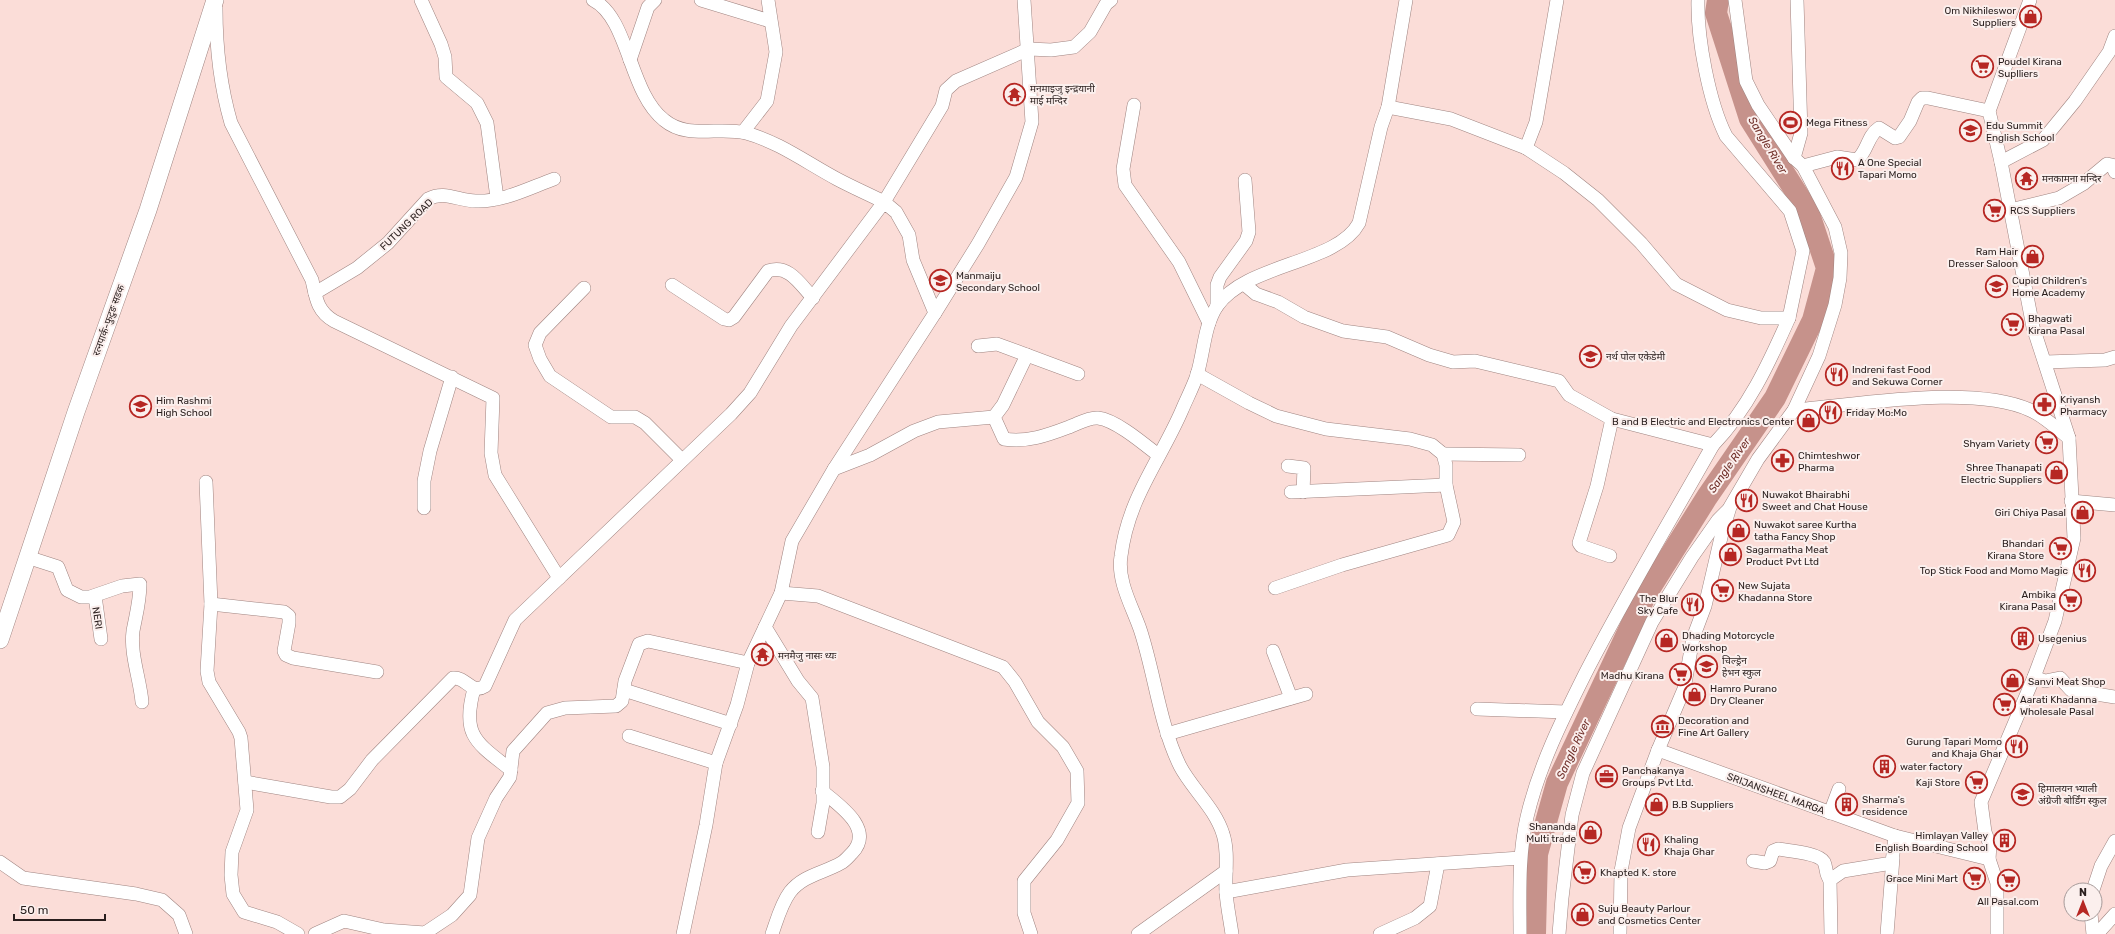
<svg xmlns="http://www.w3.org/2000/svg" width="2115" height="934" font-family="Rubik,'Noto Sans Devanagari',sans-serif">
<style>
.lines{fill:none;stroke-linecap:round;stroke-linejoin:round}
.river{stroke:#c6928b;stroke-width:22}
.minor-casing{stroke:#9f8480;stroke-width:14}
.tertiary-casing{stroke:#9f8480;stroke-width:18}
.minor{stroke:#fff;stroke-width:13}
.tertiary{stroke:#fff;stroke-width:17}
.labels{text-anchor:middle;stroke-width:4;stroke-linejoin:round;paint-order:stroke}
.poi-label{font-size:10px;fill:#291e1d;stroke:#fbefed;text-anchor:start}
.street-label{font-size:10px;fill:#291e1d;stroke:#fbefed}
.water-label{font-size:11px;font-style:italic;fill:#702f29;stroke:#fbefed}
</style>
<rect width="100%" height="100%" fill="#fbddd8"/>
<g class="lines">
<!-- river -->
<path class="river" d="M1535,934L1537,854L1557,783L1645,596L1707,497L1775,398L1813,320L1827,268L1808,211L1750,119L1716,13L1718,0"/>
<defs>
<g id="minor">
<path d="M421,0L441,44L445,57L446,77L477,103L487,123L497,198"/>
<path d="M593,0C629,18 629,93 664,120C688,140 718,126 746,133C779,142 807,163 837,179C852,187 868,194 884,202L942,106L946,90L956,81L1029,49L1051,50L1074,47L1090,32L1106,4L1111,0"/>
<path d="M701,0L770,21"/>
<path d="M1698,0C1697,38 1709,102 1726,136L1790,211L1803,251L1789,318"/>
<path d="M216,9C216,48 220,85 231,123L312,280C316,298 317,311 334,321L493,398L491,453L495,475L559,578"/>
<path d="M630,60L648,7L655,0"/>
<path d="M1134,105L1123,169L1125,185L1179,262L1209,323"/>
<path d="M1388,107L1451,119L1526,148L1536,122L1557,0"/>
<path d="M743,132L767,101L776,52L768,0"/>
<path d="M1794,158L1801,133L1797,0"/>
<path d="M2001,162L2043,140L2075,101L2109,52L2115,36"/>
<path d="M1803,166L1837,157L1857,160C1868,151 1867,136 1879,128L1895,138L1899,137L1910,121L1918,102L1922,98H1928L1989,111"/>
<path d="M2010,210L2059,198L2083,184L2107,164L2112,165L2115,172"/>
<path d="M1244,284L1256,294L1278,302L1304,317L1343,331L1387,337L1429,355L1453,362L1475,361L1559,381L1569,395L1612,419L1713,445"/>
<path d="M672,285L724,319L729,320L734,317L768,271C789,264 800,284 813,298"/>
<path d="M584,288L540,333L535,345L540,359L550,376L611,417H635L645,423L682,460"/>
<path d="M315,293L357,268L388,243L428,199C445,190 458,201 476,201C503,202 529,188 554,179"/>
<path d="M1217,306V285L1220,277L1246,241L1249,232L1245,180"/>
<path d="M935,313L978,244L1016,177L1032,122L1024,0"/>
<path d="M978,346L997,344L1078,374"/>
<path d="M1027,355L1003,405L994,417L1004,439C1026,443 1048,435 1069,427C1078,424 1088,417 1098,418C1116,420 1144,444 1158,455"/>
<path d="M2046,362L2105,360L2115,357"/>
<path d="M1197,374L1249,403L1276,416L1326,429L1410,439L1432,445L1443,454L1446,465V485L1454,522L1448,535L1342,565L1275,588"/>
<path d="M1794,410C1858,405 1972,384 2030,410C2044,416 2057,429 2069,438"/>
<path d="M1443,454L1519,455"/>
<path d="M1288,466L1304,468L1303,492"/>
<path d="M834,469L870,455L914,431L938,422L994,417"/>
<path d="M206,482L211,604L207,671L209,682L239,732L241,738L247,810L232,852L231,875L233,894L244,912L277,922L298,934"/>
<path d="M1291,492L1446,485"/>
<path d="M2071,501L2115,505"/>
<path d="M424,508V481L430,451L452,377"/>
<path d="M1610,556L1581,546L1579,543L1597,486L1612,419"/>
<path d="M27,557L58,567L67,590L81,597H90L122,586L140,584C140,601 136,615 133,631C130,654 140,679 142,702"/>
<path d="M781,593L818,596L1003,667L1015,682L1038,722L1063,747L1077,771L1078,803L1057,840L1024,881V913L1031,934"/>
<path d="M95,596L101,639"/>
<path d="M211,604L284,612L289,616V623L284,651L286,655L293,658L377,672"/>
<path d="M1273,651L1291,698"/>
<path d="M2034,677L2045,681L2060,678L2071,690L2115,697"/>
<path d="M474,689C461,736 477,743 511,770"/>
<path d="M624,690L731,724"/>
<path d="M1477,709L1566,712"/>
<path d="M1167,734L1306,694"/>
<path d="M629,736L716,763"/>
<path d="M1658,750L1895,836L1989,859"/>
<path d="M245,782L331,797H340L350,789L372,760L453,678C467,677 471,695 485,686L515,620L731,414L750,393L791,326L884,202L896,212L909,235L913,260L935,313L834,469L792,541L781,593L765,627L798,681L812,698L823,767V803L818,832"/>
<path d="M1830,813L1839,789"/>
<path d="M1753,861L1765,863L1770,861L1773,851L1778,849C1789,851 1819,853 1824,862C1827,868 1825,874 1830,880"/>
<path d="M0,862L23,878L136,894L162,900L179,915L186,934"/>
<path d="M2093,890L2101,866L2115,841"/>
<path d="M1226,892L1347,870L1520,858"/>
<path d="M2091,914L2093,934"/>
<path d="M315,934L344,921L384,930L425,933L452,915L470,895L478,838L496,798L510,777L513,751L547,713L565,708L616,706L622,701L625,681L639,644L648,641L748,663"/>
<path d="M683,934L706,825L716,763L737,705L748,663L765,627"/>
<path d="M772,934C777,920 781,904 790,892C803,875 824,873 841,863C845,861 849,856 852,853C875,829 839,805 822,791"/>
<path d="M1138,934L1226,871"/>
<path d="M1232,934C1230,920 1227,906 1226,892C1225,874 1229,852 1223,834C1215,808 1192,789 1180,766C1159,723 1155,674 1140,629C1132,606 1117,581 1121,556C1128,498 1160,461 1182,410C1187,398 1193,387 1197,375C1204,352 1204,326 1217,306C1247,263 1337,264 1359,223L1381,127L1388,107L1406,0"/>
<path d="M1380,934L1415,918L1430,906L1438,864"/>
<path d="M1520,934C1520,895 1518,855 1527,817C1539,766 1562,720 1585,674C1625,596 1670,521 1713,445C1748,409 1769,363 1789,318H1761L1727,310L1676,284L1641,243L1598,200L1564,173L1526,148"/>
<path d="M1559,934L1562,898L1572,815L1583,773L1652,622L1692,557L1718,520L1728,510"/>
<path d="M1620,934L1621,871L1629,828L1658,750L1684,689L1693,638L1705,606L1722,533L1730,507L1758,459L1794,410L1819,356L1835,305L1840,278L1841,253L1835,227L1803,166L1794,158L1758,105L1746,81L1735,0"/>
<path d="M1831,934L1830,880L1843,871L1892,863L1895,836"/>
<path d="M1887,934L1893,858"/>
<path d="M1997,934V883L1989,859L1990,845L1985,832L1981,802L2034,677L2055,621L2074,538L2069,438L2033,327L2001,162L1989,111L2030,0"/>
<path d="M2097,934L2115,914"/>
</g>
<path id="tertiary" d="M0,640L76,412L148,210L215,0"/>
</defs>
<!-- minor casing -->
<use href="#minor" class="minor-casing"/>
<!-- tertiary casing -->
<use href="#tertiary" class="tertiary-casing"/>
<!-- minor -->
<use href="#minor" class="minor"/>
<!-- tertiary -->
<use href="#tertiary" class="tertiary"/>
</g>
<!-- icons -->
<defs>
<symbol id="shop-ring" viewBox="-11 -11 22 22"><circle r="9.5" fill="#fbefed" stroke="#b62723" stroke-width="1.5"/><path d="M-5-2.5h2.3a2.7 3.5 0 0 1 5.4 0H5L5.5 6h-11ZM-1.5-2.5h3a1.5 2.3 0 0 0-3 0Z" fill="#b62723"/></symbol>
<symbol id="supermarket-ring" viewBox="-11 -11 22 22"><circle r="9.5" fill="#fbefed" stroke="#b62723" stroke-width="1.5"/><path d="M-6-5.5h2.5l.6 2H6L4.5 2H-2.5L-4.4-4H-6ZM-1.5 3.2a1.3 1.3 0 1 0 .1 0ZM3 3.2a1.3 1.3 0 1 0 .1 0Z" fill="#b62723"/></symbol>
<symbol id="temple-ring" viewBox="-11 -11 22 22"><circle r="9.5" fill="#fbefed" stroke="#b62723" stroke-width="1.5"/><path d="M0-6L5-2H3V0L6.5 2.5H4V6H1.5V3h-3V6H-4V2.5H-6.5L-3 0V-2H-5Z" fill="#b62723"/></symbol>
<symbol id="stadium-ring" viewBox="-11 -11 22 22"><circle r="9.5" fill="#fbefed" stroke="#b62723" stroke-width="1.5"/><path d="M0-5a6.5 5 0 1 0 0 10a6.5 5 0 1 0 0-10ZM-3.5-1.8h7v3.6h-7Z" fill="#b62723"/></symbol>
<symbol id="school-ring" viewBox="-11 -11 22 22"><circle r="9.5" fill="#fbefed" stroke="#b62723" stroke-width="1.5"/><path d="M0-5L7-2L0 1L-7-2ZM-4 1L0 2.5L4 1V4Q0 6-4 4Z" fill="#b62723"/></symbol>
<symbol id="restaurant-ring" viewBox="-11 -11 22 22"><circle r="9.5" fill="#fbefed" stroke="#b62723" stroke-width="1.5"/><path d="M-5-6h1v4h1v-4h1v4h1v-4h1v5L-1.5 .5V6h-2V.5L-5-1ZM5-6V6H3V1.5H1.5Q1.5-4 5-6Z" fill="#b62723"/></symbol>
<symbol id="pharmacy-ring" viewBox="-11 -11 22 22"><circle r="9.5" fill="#fbefed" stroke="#b62723" stroke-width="1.5"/><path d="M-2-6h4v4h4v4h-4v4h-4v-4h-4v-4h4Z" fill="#b62723"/></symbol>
<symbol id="building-ring" viewBox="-11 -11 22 22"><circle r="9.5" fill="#fbefed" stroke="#b62723" stroke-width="1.5"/><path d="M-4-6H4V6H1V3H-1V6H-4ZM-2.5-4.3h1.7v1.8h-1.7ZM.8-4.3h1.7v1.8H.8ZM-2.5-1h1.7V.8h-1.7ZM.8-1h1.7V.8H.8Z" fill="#b62723"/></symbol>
<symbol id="museum-ring" viewBox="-11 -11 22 22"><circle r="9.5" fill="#fbefed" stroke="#b62723" stroke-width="1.5"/><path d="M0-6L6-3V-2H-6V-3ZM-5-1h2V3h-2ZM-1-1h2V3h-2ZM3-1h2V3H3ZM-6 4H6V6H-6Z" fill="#b62723"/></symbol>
<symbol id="office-ring" viewBox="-11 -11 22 22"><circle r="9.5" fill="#fbefed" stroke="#b62723" stroke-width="1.5"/><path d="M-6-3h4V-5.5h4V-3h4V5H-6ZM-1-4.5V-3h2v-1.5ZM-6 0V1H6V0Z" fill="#b62723"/></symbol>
</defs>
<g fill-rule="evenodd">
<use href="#shop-ring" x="2018" y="4" width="25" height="25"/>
<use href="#supermarket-ring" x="1970" y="54" width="25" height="25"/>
<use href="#temple-ring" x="1002" y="82" width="25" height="25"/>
<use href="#stadium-ring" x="1778" y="110" width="25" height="25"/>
<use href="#school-ring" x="1958" y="118" width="25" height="25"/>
<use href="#restaurant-ring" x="1830" y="156" width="25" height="25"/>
<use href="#temple-ring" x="2014" y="166" width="25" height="25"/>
<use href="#supermarket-ring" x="1982" y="198" width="25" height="25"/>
<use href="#shop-ring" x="2020" y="244" width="25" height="25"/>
<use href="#school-ring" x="928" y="268" width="25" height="25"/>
<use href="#school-ring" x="1984" y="274" width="25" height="25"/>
<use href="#supermarket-ring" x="2000" y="312" width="25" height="25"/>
<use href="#school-ring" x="1578" y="344" width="25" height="25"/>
<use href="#restaurant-ring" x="1824" y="362" width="25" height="25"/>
<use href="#pharmacy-ring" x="2032" y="392" width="25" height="25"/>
<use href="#school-ring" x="128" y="394" width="25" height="25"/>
<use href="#restaurant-ring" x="1818" y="400" width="25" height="25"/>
<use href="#shop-ring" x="1796" y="408" width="25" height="25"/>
<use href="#supermarket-ring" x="2034" y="430" width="25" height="25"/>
<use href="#pharmacy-ring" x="1770" y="448" width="25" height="25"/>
<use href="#shop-ring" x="2044" y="460" width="25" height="25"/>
<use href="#restaurant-ring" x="1734" y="488" width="25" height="25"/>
<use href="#shop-ring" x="2070" y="500" width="25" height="25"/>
<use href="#shop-ring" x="1726" y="518" width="25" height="25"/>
<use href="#supermarket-ring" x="2048" y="536" width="25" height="25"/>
<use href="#shop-ring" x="1718" y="542" width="25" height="25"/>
<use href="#restaurant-ring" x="2072" y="558" width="25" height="25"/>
<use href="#supermarket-ring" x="1710" y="578" width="25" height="25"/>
<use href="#supermarket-ring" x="2058" y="588" width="25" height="25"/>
<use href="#restaurant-ring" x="1680" y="592" width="25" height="25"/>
<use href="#building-ring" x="2010" y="626" width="25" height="25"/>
<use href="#shop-ring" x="1654" y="628" width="25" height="25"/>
<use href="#temple-ring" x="750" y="642" width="25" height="25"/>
<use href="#school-ring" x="1694" y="654" width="25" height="25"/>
<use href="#supermarket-ring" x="1668" y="662" width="25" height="25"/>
<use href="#shop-ring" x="2000" y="668" width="25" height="25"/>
<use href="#shop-ring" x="1682" y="682" width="25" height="25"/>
<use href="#supermarket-ring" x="1992" y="692" width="25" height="25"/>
<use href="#museum-ring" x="1650" y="714" width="25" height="25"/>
<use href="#restaurant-ring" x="2004" y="734" width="25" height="25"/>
<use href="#building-ring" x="1872" y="754" width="25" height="25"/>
<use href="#office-ring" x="1594" y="764" width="25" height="25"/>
<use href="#supermarket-ring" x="1964" y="770" width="25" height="25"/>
<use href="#school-ring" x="2010" y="782" width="25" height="25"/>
<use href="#shop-ring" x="1644" y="792" width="25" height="25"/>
<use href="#building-ring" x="1834" y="792" width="25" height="25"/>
<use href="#shop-ring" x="1578" y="820" width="25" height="25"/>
<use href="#building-ring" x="1992" y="828" width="25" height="25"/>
<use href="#restaurant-ring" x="1636" y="832" width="25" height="25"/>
<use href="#supermarket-ring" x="1572" y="860" width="25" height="25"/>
<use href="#supermarket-ring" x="1962" y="866" width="25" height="25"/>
<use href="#supermarket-ring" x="1996" y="868" width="25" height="25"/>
<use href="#shop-ring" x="1570" y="902" width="25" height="25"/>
</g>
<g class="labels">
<!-- poi labels -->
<g class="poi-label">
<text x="2016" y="14" text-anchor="end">Om Nikhileswor<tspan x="2016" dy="12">Suppliers</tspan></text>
<text x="1998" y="65">Poudel Kirana<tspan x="1998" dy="12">Suplliers</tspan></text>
<text x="1030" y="92">मनमाइजु इन्द्रयानी<tspan x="1030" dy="12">माई मन्दिर</tspan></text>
<text x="1806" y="126">Mega Fitness</text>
<text x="1986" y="129">Edu Summit<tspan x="1986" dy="12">English School</tspan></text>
<text x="1858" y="166">A One Special<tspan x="1858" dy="12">Tapari Momo</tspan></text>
<text x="2042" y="182">मनकामना मन्दिर</text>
<text x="2010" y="214">RCS Suppliers</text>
<text x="2018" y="255" text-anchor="end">Ram Hair<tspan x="2018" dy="12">Dresser Saloon</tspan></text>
<text x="956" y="279">Manmaiju<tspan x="956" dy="12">Secondary School</tspan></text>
<text x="2012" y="284">Cupid Children's<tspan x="2012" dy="12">Home Academy</tspan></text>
<text x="2028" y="322">Bhagwati<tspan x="2028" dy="12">Kirana Pasal</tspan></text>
<text x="1606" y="360">नर्थ पोल एकेडेमी</text>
<text x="1852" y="373">Indreni fast Food<tspan x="1852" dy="12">and Sekuwa Corner</tspan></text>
<text x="2060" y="403">Kriyansh<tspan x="2060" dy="12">Pharmacy</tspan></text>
<text x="156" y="404">Him Rashmi<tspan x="156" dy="12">High School</tspan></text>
<text x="1846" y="416">Friday Mo:Mo</text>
<text x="1794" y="425" text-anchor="end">B and B Electric and Electronics Center</text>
<text x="2030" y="447" text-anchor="end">Shyam Variety</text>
<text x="1798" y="459">Chimteshwor<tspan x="1798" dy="12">Pharma</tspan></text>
<text x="2042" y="471" text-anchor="end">Shree Thanapati<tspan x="2042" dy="12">Electric Suppliers</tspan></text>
<text x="1762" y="498">Nuwakot Bhairabhi<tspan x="1762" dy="12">Sweet and Chat House</tspan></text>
<text x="2066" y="516" text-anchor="end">Giri Chiya Pasal</text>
<text x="1754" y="528">Nuwakot saree Kurtha<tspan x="1754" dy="12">tatha Fancy Shop</tspan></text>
<text x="2044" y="547" text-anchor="end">Bhandari<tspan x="2044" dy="12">Kirana Store</tspan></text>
<text x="1746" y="553">Sagarmatha Meat<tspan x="1746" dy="12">Product Pvt Ltd</tspan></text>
<text x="2068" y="574" text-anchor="end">Top Stick Food and Momo Magic</text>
<text x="1738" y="589">New Sujata<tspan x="1738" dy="12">Khadanna Store</tspan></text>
<text x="2056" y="598" text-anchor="end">Ambika<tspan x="2056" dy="12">Kirana Pasal</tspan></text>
<text x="1678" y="602" text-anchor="end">The Blur<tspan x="1678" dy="12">Sky Cafe</tspan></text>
<text x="1682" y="639">Dhading Motorcycle<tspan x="1682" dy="12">Workshop</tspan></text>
<text x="2038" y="642">Usegenius</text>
<text x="778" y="659">मनमैजु नासः ध्यः</text>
<text x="1722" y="664">चिल्ड्रेन<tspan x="1722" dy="12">हेभन स्कुल</tspan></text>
<text x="1664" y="679" text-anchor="end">Madhu Kirana</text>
<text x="2028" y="685">Sanvi Meat Shop</text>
<text x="1710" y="692">Hamro Purano<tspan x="1710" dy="12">Dry Cleaner</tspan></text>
<text x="2020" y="703">Aarati Khadanna<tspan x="2020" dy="12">Wholesale Pasal</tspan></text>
<text x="1678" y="724">Decoration and<tspan x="1678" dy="12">Fine Art Gallery</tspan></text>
<text x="2002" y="745" text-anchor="end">Gurung Tapari Momo<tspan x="2002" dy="12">and Khaja Ghar</tspan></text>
<text x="1900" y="770">water factory</text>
<text x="1622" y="774">Panchakanya<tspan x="1622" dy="12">Groups Pvt Ltd.</tspan></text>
<text x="1960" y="786" text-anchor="end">Kaji Store</text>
<text x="2038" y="792">हिमालयन भ्याली<tspan x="2038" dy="12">अंग्रेजी बोर्डिंग स्कुल</tspan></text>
<text x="1862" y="803">Sharma's<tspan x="1862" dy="12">residence</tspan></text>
<text x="1672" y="808">B.B Suppliers</text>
<text x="1576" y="830" text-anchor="end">Shananda<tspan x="1576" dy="12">Multi trade</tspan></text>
<text x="1988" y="839" text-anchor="end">Himlayan Valley<tspan x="1988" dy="12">English Boarding School</tspan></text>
<text x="1664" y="843">Khaling<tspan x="1664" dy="12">Khaja Ghar</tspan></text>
<text x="1600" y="876">Khapted K. store</text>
<text x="1958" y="882" text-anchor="end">Grace Mini Mart</text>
<text x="2008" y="905" text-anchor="middle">All Pasal.com</text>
<text x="1598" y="912">Suju Beauty Parlour<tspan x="1598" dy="12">and Cosmetics Center</tspan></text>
</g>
<!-- street labels -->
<g class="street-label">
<text transform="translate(406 224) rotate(-44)" y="4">FUTUNG ROAD</text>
<text transform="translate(108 320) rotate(-70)" y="4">रत्नपार्क-फुटुङ सडक</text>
<text transform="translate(98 618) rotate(81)" y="4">NERI</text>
<text transform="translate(1776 793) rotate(20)" y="4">SRIJANSHEEL MARGA</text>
</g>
<!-- water labels -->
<g class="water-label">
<text transform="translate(1768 145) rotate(59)" y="4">Sangle River</text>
<text transform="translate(1729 465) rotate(-55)" y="4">Sangle River</text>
<text transform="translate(1573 749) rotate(-65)" y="4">Sangle River</text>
</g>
</g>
<!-- north arrow -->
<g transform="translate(2083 902)"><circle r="19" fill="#fbefed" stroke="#a79b9a"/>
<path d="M0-3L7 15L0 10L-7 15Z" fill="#b62723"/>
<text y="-6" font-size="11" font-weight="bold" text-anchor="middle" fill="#291e1d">N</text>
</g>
<!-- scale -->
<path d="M14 914v6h91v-6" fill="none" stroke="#291e1d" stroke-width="2"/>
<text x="20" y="914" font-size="12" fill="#291e1d" stroke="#fbefed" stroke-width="3" paint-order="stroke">50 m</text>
</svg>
